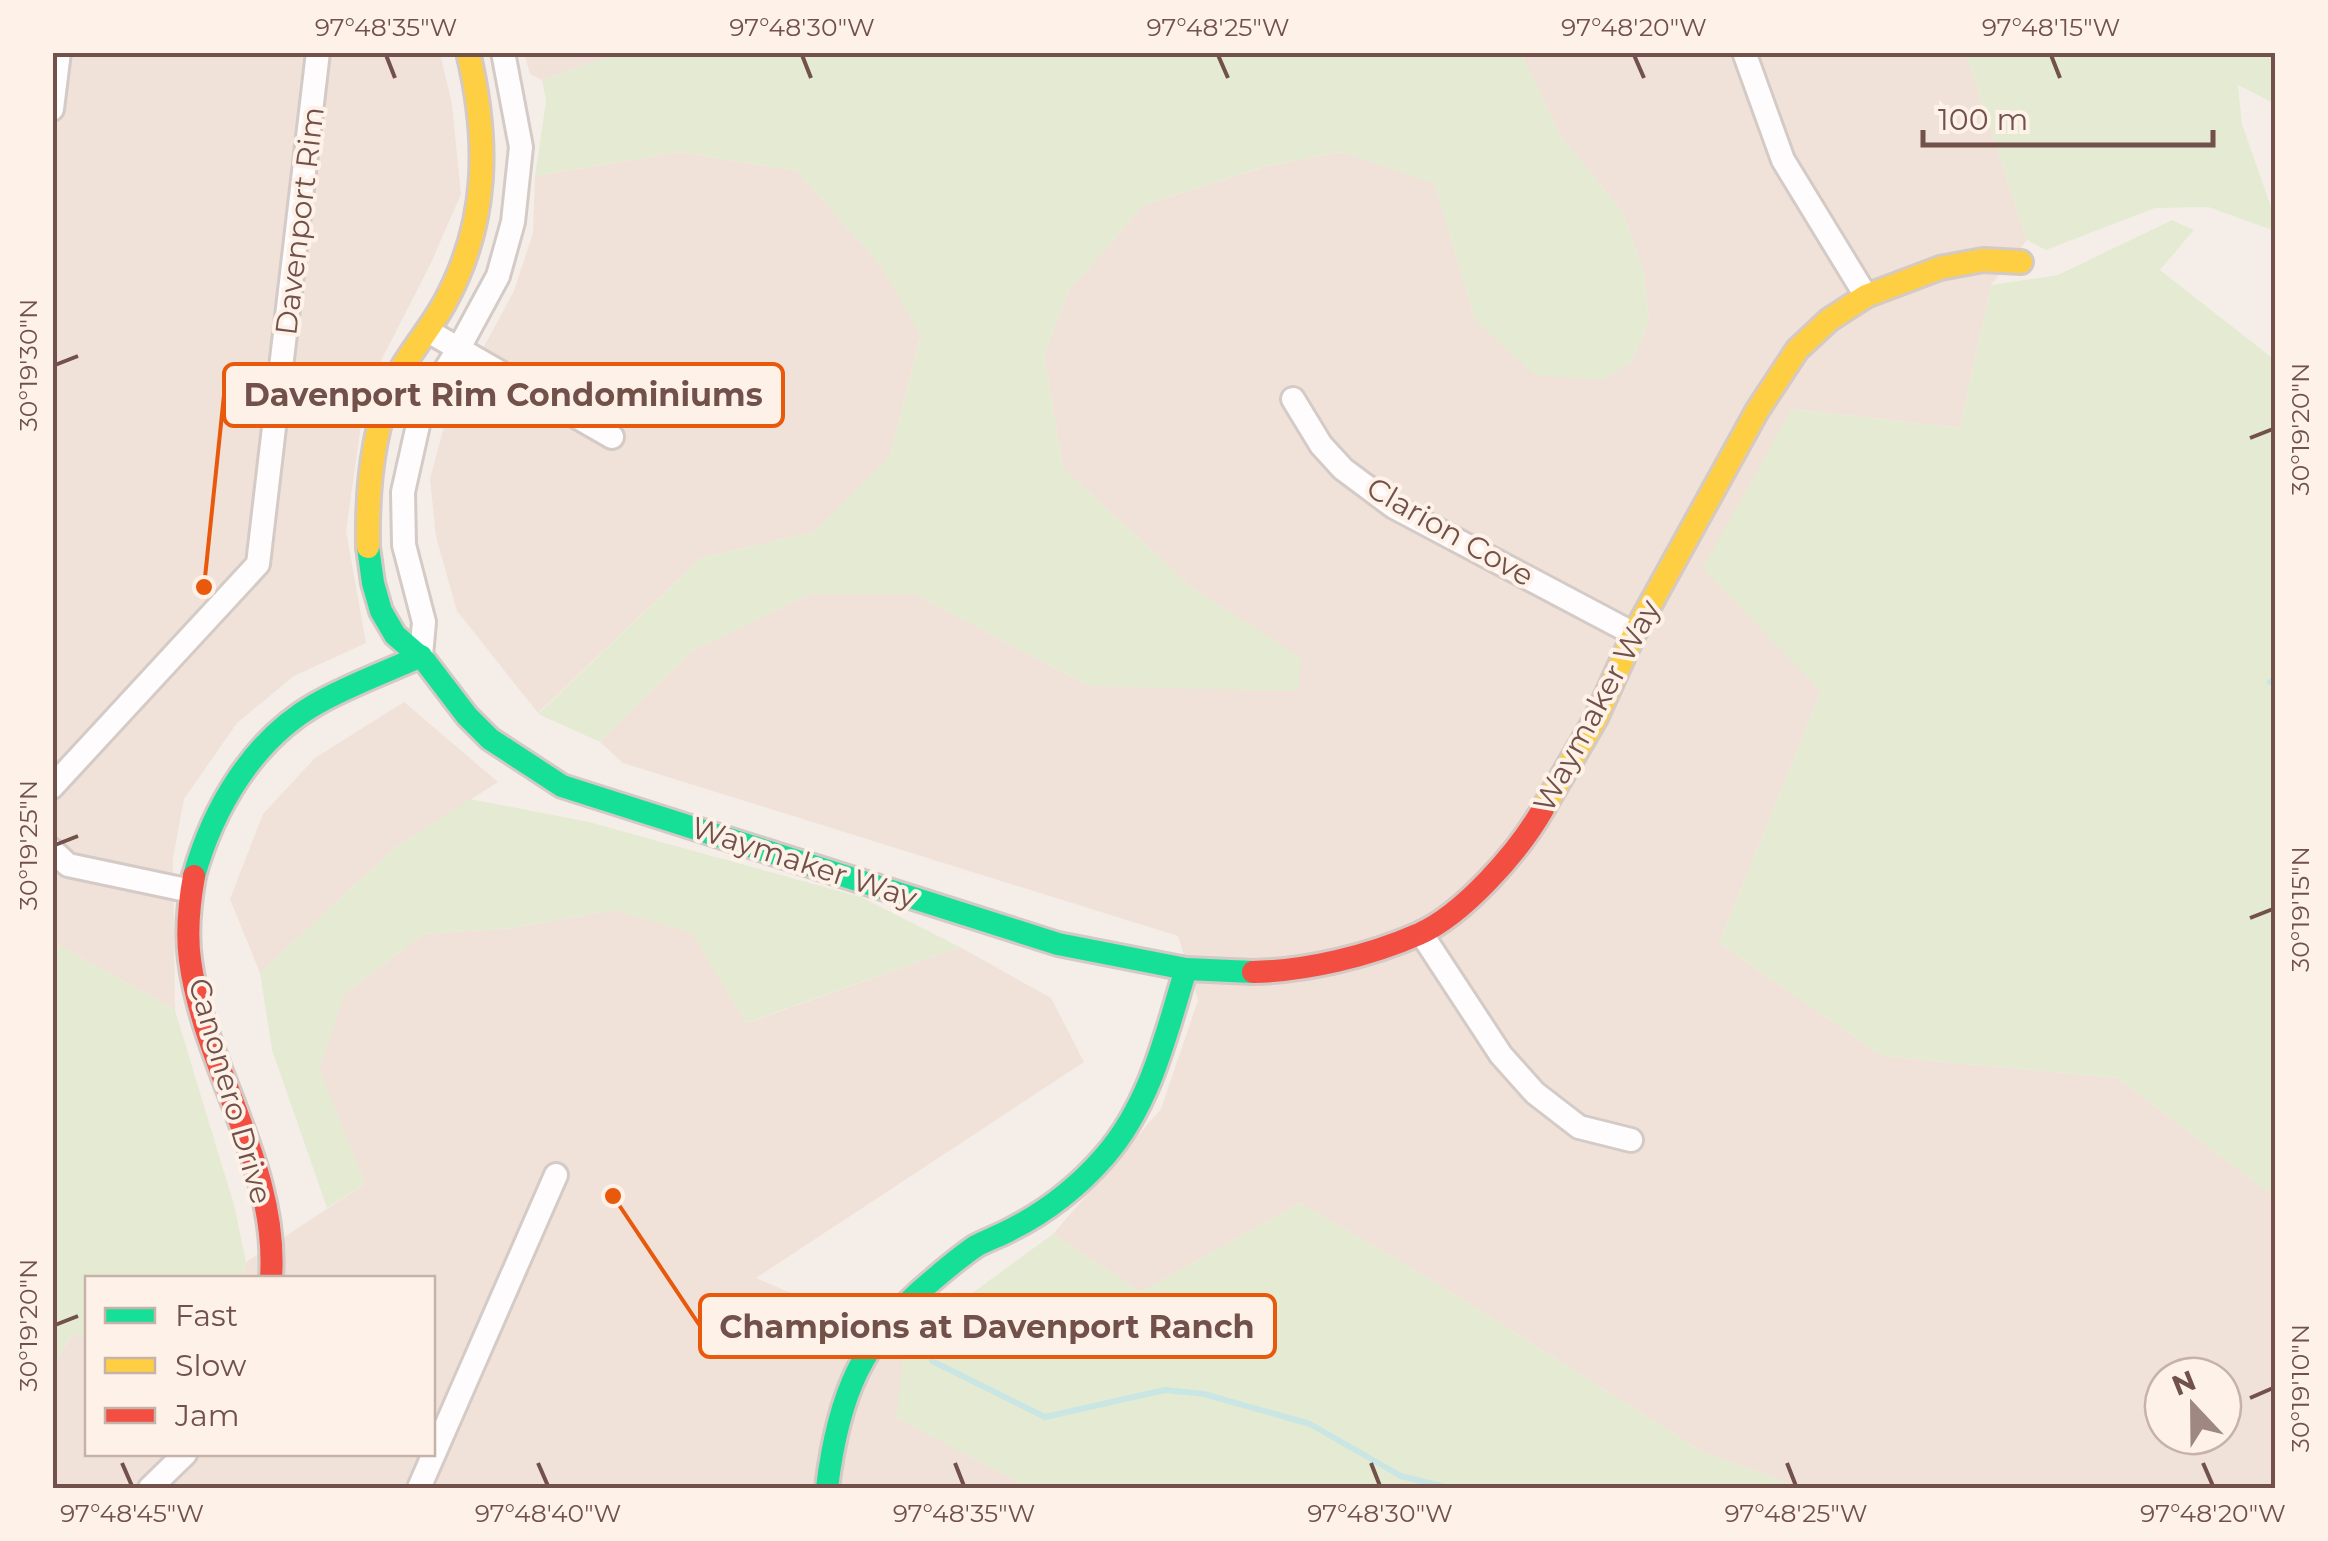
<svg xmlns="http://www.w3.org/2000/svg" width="2328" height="1541" font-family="Montserrat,sans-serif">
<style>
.residential{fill:#f0e2d8;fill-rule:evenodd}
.green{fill:#e5ebd3}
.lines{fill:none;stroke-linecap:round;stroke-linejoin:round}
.stream{stroke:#cae6e4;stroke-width:6}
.street-casing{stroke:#d4cac6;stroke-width:28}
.fast-casing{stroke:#d4c9c4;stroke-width:28}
.slow-casing{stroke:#d4c9c4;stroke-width:28}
.jam-casing{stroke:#d4c9c4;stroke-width:28}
.street{stroke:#fefcfc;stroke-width:22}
.fast{stroke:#16e098;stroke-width:22}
.slow{stroke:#ffcf43;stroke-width:22}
.jam{stroke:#f24e42;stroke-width:22}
.ticks{fill:none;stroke:#71514a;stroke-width:4}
.labels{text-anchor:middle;stroke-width:8;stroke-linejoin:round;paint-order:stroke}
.street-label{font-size:30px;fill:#71514a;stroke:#fef2e8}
.leader{fill:none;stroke:#e8590c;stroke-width:4}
.callout-dot{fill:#e8590c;stroke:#fef2e8;stroke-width:4}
.callout{fill:#fef2e8;stroke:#e8590c;stroke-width:4}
.callout-label{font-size:32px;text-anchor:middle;font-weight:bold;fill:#71514a}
.neatline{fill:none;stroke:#71514a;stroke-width:4}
.ticks-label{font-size:25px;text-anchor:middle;fill:#71514a}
</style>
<rect width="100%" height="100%" fill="#f5eee8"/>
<!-- residential -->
<g class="residential">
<path d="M53,53H440L452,104L461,194L431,263L366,390L346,531L366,643L294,676L237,723L184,799L173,858L175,1010L53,942Z"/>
<path d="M524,53H619L542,80L530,74Z"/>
<path d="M1521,53H1966L2027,240L1991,285L1960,428L1792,409L1821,692L1719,943L1882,1056L2118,1078L2266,1191L2275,1194V1488H1792L1788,1483L1703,1452L1425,1276L1300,1203L1141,1292L1053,1234L1161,1109L1198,1000L1178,936L623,763L600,742L692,651L810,594H915L1089,686L1300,658L1191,587L1063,468L1044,355L1069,290L1144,205L1267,166L1342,152L1435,183L1475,320L1630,363L1649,322L1644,273L1623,213L1560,135ZM2163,1376H2223V1436H2163Z"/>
<path d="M680,152L797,171L882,267L921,335L890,457L814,532L701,558L538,713L457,611L436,537L430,479L447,415L514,291L533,233L535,176Z"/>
<path d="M404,702L498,782L396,847L260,973L230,899L263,814L315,758Z"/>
<path d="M613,910L692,932L747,1023L960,947L1051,998L1084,1062L756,1278L905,1342L897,1418L1031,1488H53V1367L73,1333L87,1337L88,1454H432V1278H242L246,1262L365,1184L318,1068L345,993L424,934L513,928Z"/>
</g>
<!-- green -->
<g class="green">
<path d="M619,53H1521L1560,135L1623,213L1644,273L1649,322L1630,363L1602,380L1535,375L1475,320L1435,184L1342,152L1266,166L1144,205L1069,290L1044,355L1063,468L1191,587L1301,658L1298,691L1089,686L915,594H810L692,651L600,742L538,714L701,558L814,532L890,456L921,336L882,267L797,171L680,152L535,176L546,101L542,80Z"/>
<path d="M1966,53H2275V104L2238,85L2242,124L2275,218V231L2208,207L2155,208L2046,250L2027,240Z"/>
<path d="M2172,220L2194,230L2160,270L2275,360V1194L2266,1191L2118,1078L1882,1056L1719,943L1821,692L1703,568L1792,409L1960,428L1991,285L2058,275Z"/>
<path d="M470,799L589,822L861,897L960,947L746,1023L692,933L613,910L513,928L424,934L345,993L319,1068L365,1184L327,1208L272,1050L260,973L396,847Z"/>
<path d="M53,942L175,1010L234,1205L246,1262L242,1278H88L87,1337L72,1334L53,1367Z"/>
<path d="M1300,1203L1425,1276L1703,1452L1788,1483L1792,1488H1031L896,1418L905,1342L1053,1234L1141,1292Z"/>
</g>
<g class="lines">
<!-- stream -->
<g class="stream">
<path d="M2270,682H2276"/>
<path d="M932,1361L1045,1417L1165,1390L1204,1394L1310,1424L1401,1476L1450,1488"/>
</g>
<defs>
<g id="street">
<path d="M1744,52L1783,160L1866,296"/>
<path d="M52,109L59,52"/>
<path d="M428,331L612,437"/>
<path d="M1293,399L1321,445L1343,469L1394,507L1634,634"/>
<path d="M421,656L424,622L404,545L403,492L422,407L459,348L498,276L513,222L521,147L503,52"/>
<path d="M52,787L258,564L318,52"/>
<path d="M52,850L68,865L191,891"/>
<path d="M1421,933L1501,1055L1535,1093L1579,1127L1631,1140"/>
<path d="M150,1488L185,1454"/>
<path d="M419,1488L556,1175"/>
</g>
<g id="fast">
<path d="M368,547L373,583L381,611L395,635L425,661L467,716L490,739L562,786L1058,944L1186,969L1253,972"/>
<path d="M194,876C213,808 253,740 316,704C349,685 386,672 421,656"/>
<path d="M827,1488C838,1396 861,1339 934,1279C947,1268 961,1256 976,1246C987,1240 999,1236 1010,1230C1046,1212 1079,1186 1105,1156C1151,1103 1166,1034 1186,969"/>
</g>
<g id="slow">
<path d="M368,547C367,494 371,438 391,389C404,358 428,333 444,304C489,223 489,140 468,52"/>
<path d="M1543,809L1596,718L1634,634L1757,411L1797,350L1829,320L1866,296L1940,268L1983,260L2021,262"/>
</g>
<g id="jam">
<path d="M194,876C189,904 186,931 190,960C204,1069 279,1166 271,1278"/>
<path d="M1253,972C1306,971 1369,956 1419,934C1464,914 1519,851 1543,809"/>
</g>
</defs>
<!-- street casing -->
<use href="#street" class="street-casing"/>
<!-- fast casing -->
<use href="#fast" class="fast-casing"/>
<!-- slow casing -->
<use href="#slow" class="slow-casing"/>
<!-- jam casing -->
<use href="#jam" class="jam-casing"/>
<!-- street -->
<use href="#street" class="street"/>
<!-- fast -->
<use href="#fast" class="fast"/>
<!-- slow -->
<use href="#slow" class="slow"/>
<!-- jam -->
<use href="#jam" class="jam"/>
</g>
<!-- ticks -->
<path class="ticks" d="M386,55L395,78M802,55L811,78M1218,55L1228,78M1634,55L1644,78M2051,55L2060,78M55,365L78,356M2250,438L2273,429M55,845L78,836M2250,918L2273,909M55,1325L78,1316M2250,1398L2273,1388M122,1463L132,1486M538,1463L548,1486M955,1463L964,1486M1371,1463L1380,1486M1787,1463L1796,1486M2203,1463L2213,1486"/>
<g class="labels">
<!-- street labels -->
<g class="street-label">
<text transform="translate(300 221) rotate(-83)" y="10">Davenport Rim</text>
<text transform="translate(1450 532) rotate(30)" y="10">Clarion Cove</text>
<text transform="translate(1597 706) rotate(-62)" y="10">Waymaker Way</text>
<text transform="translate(804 863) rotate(18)" y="10">Waymaker Way</text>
<text transform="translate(230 1091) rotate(74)" y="10">Canonero Drive</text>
</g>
</g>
<!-- callouts -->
<path class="leader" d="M204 587L224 395M613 1196L700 1326"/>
<g class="callout-dot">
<circle cx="204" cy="587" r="10"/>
<circle cx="613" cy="1196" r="10"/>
</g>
<g class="callout">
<rect x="224" y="364" width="559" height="62" rx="10"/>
<rect x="700" y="1295" width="575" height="62" rx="10"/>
</g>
<g class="callout-label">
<text x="503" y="406">Davenport Rim Condominiums</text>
<text x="987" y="1338">Champions at Davenport Ranch</text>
</g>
<!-- border -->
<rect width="2328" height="1541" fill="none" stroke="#fef2e8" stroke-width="110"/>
<!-- legend -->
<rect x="85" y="1276" width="350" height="180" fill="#fef2e8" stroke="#c6b2a9" stroke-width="2.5"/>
<rect x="105" y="1308" width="50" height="15" fill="#16e098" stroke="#c6b2a9" stroke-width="2.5"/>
<text x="175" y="1326" font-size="30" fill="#71514a">Fast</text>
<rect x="105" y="1358" width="50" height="15" fill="#ffcf43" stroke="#c6b2a9" stroke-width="2.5"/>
<text x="175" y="1376" font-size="30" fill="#71514a">Slow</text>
<rect x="105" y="1408" width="50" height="15" fill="#f24e42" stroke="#c6b2a9" stroke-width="2.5"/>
<text x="175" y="1426" font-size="30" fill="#71514a">Jam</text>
<!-- north arrow -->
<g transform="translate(2193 1406) rotate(338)"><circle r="48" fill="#fef2e8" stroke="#c6b2a9" stroke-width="2.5"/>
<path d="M0-8L18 38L0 25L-18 38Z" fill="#9f8881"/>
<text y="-15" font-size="28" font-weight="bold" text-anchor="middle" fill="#71514a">N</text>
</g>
<!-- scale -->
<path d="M1923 130v15h290v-15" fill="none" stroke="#71514a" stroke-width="5"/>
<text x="1938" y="130" font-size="30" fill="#71514a" stroke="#fef2e8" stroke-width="8" paint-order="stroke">100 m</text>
<rect x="55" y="55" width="2218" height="1431" class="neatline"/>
<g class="ticks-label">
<text x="386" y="36">97°48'35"W</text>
<text x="802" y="36">97°48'30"W</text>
<text x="1218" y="36">97°48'25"W</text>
<text x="1634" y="36">97°48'20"W</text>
<text x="2051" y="36">97°48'15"W</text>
<text transform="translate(28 365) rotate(-90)" y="9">30°19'30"N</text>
<text transform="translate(2300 429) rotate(-90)" y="9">30°19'20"N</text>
<text transform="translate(28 845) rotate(-90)" y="9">30°19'25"N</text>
<text transform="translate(2300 909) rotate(-90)" y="9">30°19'15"N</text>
<text transform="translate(28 1325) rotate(-90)" y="9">30°19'20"N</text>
<text transform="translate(2300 1388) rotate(-90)" y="9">30°19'10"N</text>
<text x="132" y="1522">97°48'45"W</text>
<text x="548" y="1522">97°48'40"W</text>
<text x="964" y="1522">97°48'35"W</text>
<text x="1380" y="1522">97°48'30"W</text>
<text x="1796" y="1522">97°48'25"W</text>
<text x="2213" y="1522">97°48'20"W</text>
</g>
</svg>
